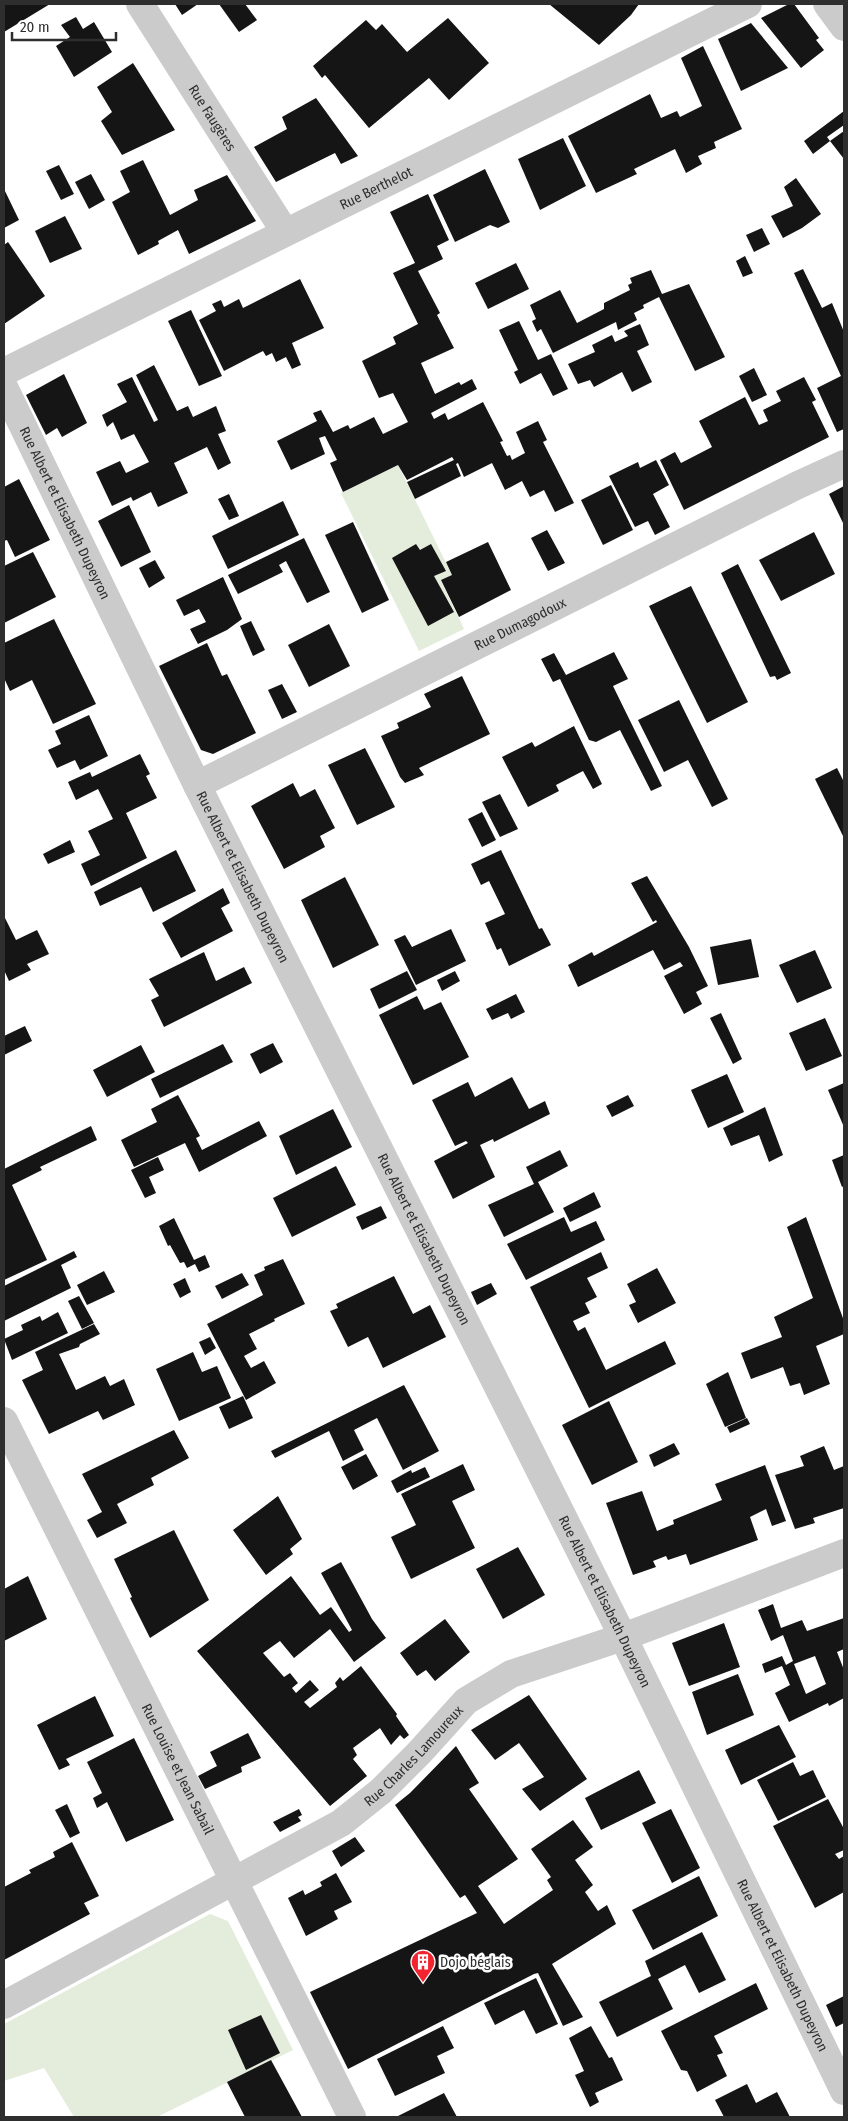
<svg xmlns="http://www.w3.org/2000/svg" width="848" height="2121" font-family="'Fira Sans Condensed',sans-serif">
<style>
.green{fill:#e4eddb}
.building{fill:#151515;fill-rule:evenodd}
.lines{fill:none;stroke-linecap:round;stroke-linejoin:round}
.minor{stroke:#cbcbcb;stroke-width:28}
.labels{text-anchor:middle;stroke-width:5;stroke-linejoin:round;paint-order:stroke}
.street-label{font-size:14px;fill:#2e2e2e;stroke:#fff}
.poi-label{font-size:14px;fill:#2e2e2e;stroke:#fff;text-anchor:start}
</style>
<rect width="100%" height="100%" fill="#fff"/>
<!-- green -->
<g class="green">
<path d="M398,465L452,575L441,581L464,629L419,651L341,493Z"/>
<path d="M210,1914L228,1921L293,2050L157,2117H74L44,2068L4,2081V2024Z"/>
</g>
<!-- building -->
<g class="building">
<path d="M4,4H50L4,32Z"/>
<path d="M175,4H198L182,15Z"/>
<path d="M219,4H245L257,20L239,32Z"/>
<path d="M549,4H639L631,15L599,45Z"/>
<path d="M789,4H794L819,38L816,40L824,50L801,68L761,18Z"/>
<path d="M76,17L83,29L94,22L112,52L74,77L56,46L70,37L61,25Z"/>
<path d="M448,18L489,63L449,100L429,78L369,128L325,75L322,78L313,66L366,20L376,30L382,24L407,52Z"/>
<path d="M751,23L788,68L741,91L718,39Z"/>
<path d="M703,46L742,129L714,142L716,148L698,156L702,164L686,173L675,149L634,169L637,174L596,193L568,136L650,94L661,118L677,111L680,117L702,106L681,58Z"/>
<path d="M133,63L175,130L122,155L101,121L112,112L97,87Z"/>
<path d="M316,98L358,156L341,164L335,153L276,182L254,147L287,129L282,117Z"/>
<path d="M844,111V125L827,137L830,141L813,154L804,141Z"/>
<path d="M844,131V159L830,141Z"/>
<path d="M563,138L586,186L540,210L518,159Z"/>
<path d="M143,160L170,215L198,200L194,190L227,175L256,221L189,254L178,230L158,241L159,244L138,255L112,202L130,192L120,171Z"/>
<path d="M59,165L74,194L61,200L46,171Z"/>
<path d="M485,169L510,222L498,228L490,225L455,242L433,195Z"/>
<path d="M91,174L105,200L89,209L75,182Z"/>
<path d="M796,178L821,214L802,228L783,238L771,216L793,206L784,187Z"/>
<path d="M4,189L19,220L4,228Z"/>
<path d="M428,194L449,240L437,246L443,259L418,271L440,313L437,315L454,348L421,363L435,394L459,382L461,385L472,379L477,389L431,413L434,419L445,413L448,420L483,402L503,441L500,442L507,456L510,455L512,460L525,453L516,432L538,421L547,440L543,442L574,503L555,512L544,490L530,497L522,481L505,490L492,463L464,477L458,463L456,464L461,476L415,499L407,482L454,460L452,457L407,480L398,465L343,492L330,463L337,460L325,436L319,438L325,454L291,470L277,441L317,421L313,413L321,410L333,432L348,425L350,429L374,417L383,434L408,422L393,393L379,398L362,361L396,344L393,337L418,324L393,273L415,263L390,212Z"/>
<path d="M65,216L82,249L50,263L35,231Z"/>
<path d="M762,228L770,244L754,252L746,235Z"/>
<path d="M8,242L45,296L4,324V245Z"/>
<path d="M745,256L753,273L743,277L736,261Z"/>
<path d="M516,263L529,289L488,309L475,283Z"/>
<path d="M803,269L822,308L832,303L844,332V429L837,432L817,388L841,376L794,273Z"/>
<path d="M651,270L662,294L689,284L725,357L695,371L659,297L643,305L644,308L634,313L637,320L618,330L616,322L553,353L541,329L537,332L532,321L536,319L530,305L560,290L577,323L604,309V303L630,290L628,285L632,283L630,278Z"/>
<path d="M300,279L324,328L292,343L301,365L292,369L286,357L276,362L272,353L266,356L263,351L224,371L199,320L216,311L212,304L221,300L224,307L239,299L243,308Z"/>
<path d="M191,310L222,376L199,386L168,321Z"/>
<path d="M519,321L538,360L551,354L568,389L553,396L541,373L520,384L514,372L518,370L499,330Z"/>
<path d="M640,324L649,345L637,351L652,382L632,392L622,372L594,387L590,380L578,384L568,364L595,352L592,345L612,335L615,342L628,336L624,331Z"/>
<path d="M154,365L177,411L188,406L193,417L216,406L226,431L218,434L231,463L218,470L207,447L174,463L188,493L158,507L151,492L133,501L131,497L112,506L96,472L120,461L126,473L149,462L134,434L121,440L113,422L107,427L102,415L127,402L117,384L132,377L154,422L158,420L136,375Z"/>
<path d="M754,368L767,395L752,402L739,376Z"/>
<path d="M64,374L87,423L62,437L57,428L46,435L26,395Z"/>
<path d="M804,377L816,400L812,402L829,437L684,510L660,460L675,452L681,463L712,447L699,421L745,397L759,425L768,421L763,410L781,401L776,391Z"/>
<path d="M656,460L669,485L653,494L670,527L655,535L648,521L635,527L609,476L638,462L640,468Z"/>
<path d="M19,479L50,540L15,557L7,540L4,541V487Z"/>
<path d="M611,485L633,530L603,545L581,500Z"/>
<path d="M844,486V525L829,494Z"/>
<path d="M229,494L239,516L229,520L218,499Z"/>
<path d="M283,501L299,535L228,569L212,536Z"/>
<path d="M129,505L151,552L121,567L98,521Z"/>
<path d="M353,522L389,600L362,613L325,535Z"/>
<path d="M547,530L565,563L548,571L531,538Z"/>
<path d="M814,532L835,574L781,601L759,560Z"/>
<path d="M304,538L330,592L307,603L286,561L279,565L283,572L238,594L228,575Z"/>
<path d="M488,542L511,590L459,617L441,580L452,575L446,562Z"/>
<path d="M416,544L420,550L431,544L446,571L434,576L454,612L428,626L392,558Z"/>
<path d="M33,552L56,597L4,623V566Z"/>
<path d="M155,560L165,578L149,588L139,568Z"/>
<path d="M738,564L791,673L777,680L775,676L770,677L721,573Z"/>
<path d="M223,577L242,619L227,630L198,644L190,629L206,622L199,609L184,616L176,600Z"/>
<path d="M691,586L748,702L707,723L649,606Z"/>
<path d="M54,619L96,704L53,724L32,680L10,691L4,678V643Z"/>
<path d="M251,621L265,650L253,656L240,626Z"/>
<path d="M329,624L350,666L309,687L288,645Z"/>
<path d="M207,643L222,676L227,674L256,733L213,754L201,750L159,666Z"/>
<path d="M614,652L628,679L613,686L662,786L651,791L620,730L596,742L589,740L560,679L553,682L541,659L554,653L566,675Z"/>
<path d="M462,676L490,734L419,768L424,775L405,783L400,777L381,736L399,728L397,723L431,707L424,694Z"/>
<path d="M282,684L297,712L282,719L268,690Z"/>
<path d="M679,700L728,799L712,807L688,760L664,772L638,720Z"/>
<path d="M89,715L108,756L80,770L75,760L57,768L48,750L61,744L55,731Z"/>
<path d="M574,726L602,784L593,789L583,771L556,785L559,791L528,807L502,757L532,742L535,747Z"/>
<path d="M365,748L395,807L357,825L328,765Z"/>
<path d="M140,754L150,774L146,776L157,798L126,813L147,858L91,886L81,864L100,855L88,831L113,819L98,789L76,800L68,782L90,772L92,777Z"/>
<path d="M837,768L844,782L843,836L815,779Z"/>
<path d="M293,783L300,797L315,789L335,828L320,836L325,847L284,869L251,806Z"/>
<path d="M500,794L518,829L500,837L482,802Z"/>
<path d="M482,812L496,840L482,847L468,819Z"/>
<path d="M70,840L75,852L48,864L43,854Z"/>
<path d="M176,850L196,891L153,912L141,887L100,906L94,892Z"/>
<path d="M501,850L539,929L542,928L551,945L509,966L501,948L497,950L485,923L505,914L489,881L481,885L471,864Z"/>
<path d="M647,876L689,947L708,986L696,992L702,1004L684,1014L664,976L683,966L680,962L664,970L653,950L578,987L568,965L592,952L594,956L657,922L656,920L653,922L631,883Z"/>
<path d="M345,877L379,945L333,968L301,900Z"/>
<path d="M223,888L230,903L221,908L233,931L181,958L162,923Z"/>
<path d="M4,916L16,940L37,930L49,954L27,964L31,970L9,981L4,970Z"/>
<path d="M451,929L466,961L416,985L394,940L405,935L412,947Z"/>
<path d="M751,939L759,977L718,985L710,947Z"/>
<path d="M815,950L832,988L797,1003L779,965Z"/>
<path d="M204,952L216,981L244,967L252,983L164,1027L151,1000L159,996L149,979Z"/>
<path d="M407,971L417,990L379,1009L370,989Z"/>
<path d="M455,971L460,981L442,991L437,980Z"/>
<path d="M516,994L525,1012L511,1019L508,1013L492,1020L486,1009Z"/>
<path d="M417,996L424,1010L441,1002L469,1057L413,1085L379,1015Z"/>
<path d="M721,1013L742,1059L733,1064L710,1018Z"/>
<path d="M825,1018L842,1056L806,1071L789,1033Z"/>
<path d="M25,1026L32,1041L4,1055V1036Z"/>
<path d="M273,1043L283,1062L260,1074L250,1054Z"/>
<path d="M223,1044L233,1062L160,1098L151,1079Z"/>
<path d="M141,1045L155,1072L107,1097L93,1070Z"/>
<path d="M727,1074L744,1112L708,1128L691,1090Z"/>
<path d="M512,1077L529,1109L545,1101L550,1114L494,1142L493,1139L480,1145L495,1177L453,1199L434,1161L468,1143L466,1141L455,1146L432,1100L468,1082L475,1097Z"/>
<path d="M844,1083V1127L828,1090Z"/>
<path d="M178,1095L200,1136L196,1138L202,1150L259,1121L267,1136L199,1172L185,1143L134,1167L121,1140L157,1122L151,1109Z"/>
<path d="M628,1095L634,1106L612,1117L606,1106Z"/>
<path d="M765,1107L783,1155L769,1162L759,1135L731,1146L723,1128Z"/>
<path d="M333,1109L352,1147L296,1175L279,1136Z"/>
<path d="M91,1126L97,1140L40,1167L42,1170L12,1185L47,1260L4,1280V1169Z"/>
<path d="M560,1150L568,1166L538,1182L554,1212L504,1237L488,1205L534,1184L526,1167Z"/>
<path d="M844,1155V1186L842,1187L832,1160Z"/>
<path d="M158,1157L164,1170L149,1177L156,1193L145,1198L131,1170Z"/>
<path d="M336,1166L356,1205L292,1237L273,1198Z"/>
<path d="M594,1192L601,1207L570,1222L563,1208Z"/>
<path d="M381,1206L387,1218L362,1230L356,1217Z"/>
<path d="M564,1217L571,1232L596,1221L605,1240L526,1280L507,1244Z"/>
<path d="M806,1217L844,1321V1334L816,1346L830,1384L804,1395L800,1383L790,1386L783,1367L751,1379L741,1353L782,1337L774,1317L813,1298L787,1227Z"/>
<path d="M174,1218L194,1260L205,1255L210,1267L199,1272L195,1264L187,1268L184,1262L180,1263L170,1245L168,1246L159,1226Z"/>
<path d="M74,1251L77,1257L61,1265L71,1288L4,1321V1286Z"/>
<path d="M601,1252L608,1268L587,1278L597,1297L585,1303L590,1313L573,1321L578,1331L585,1327L606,1370L665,1341L676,1364L589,1408L530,1287Z"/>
<path d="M283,1259L305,1304L274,1319L275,1321L249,1334L257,1349L244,1356L251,1368L264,1361L276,1383L246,1400L207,1324L263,1295L254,1275L265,1270L264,1267Z"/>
<path d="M657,1268L676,1303L638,1323L629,1305L636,1302L627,1284Z"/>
<path d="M104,1271L115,1292L87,1305L77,1285Z"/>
<path d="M242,1273L249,1285L222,1299L215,1286Z"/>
<path d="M394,1276L413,1314L430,1305L446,1337L383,1368L368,1337L348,1347L330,1311L338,1308L336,1304Z"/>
<path d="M185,1278L191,1292L180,1298L173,1284Z"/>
<path d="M491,1283L497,1294L477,1305L471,1292Z"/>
<path d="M79,1296L94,1323L82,1329L68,1301Z"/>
<path d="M58,1312L68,1333L12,1360L4,1339L23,1330L21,1325L40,1316L42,1321Z"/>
<path d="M94,1324L100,1334L80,1344L79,1347L59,1354L76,1390L105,1376L110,1386L124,1379L135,1405L103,1420L98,1411L49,1434L22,1380L43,1370L35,1352Z"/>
<path d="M210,1337L216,1348L205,1355L199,1342Z"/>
<path d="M193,1352L202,1372L217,1366L231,1398L179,1421L156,1369Z"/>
<path d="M728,1372L746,1418L725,1427L706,1384Z"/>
<path d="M404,1385L439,1451L403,1470L377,1418L354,1430L364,1450L343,1461L329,1431L275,1458L271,1451Z"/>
<path d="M243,1396L253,1418L229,1429L219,1407Z"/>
<path d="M609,1401L638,1462L592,1485L562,1425Z"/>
<path d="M747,1418L750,1424L730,1433L727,1427Z"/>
<path d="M174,1430L189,1458L151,1478L154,1485L117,1504L127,1523L97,1538L87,1520L102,1512L82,1474Z"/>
<path d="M674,1443L680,1454L654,1467L649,1455Z"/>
<path d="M824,1446L834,1470L844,1466V1508L813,1518L815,1523L795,1529L775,1475L804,1466L800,1456Z"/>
<path d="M366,1454L378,1476L353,1490L341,1467Z"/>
<path d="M463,1464L475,1490L452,1501L475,1548L411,1579L391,1537L416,1525L401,1494Z"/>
<path d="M765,1465L786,1521L772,1526L766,1509L750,1517L758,1540L690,1565L686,1554L668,1560L666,1556L653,1561L656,1567L633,1575L606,1503L642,1491L657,1531L674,1524L673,1520L722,1500L715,1484Z"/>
<path d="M425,1467L430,1477L397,1493L391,1481L411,1470L412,1473Z"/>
<path d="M278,1496L302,1539L290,1549L293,1554L266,1575L233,1530Z"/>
<path d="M174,1530L209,1600L150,1638L130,1598L132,1597L114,1559Z"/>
<path d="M518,1547L545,1595L503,1619L476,1569Z"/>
<path d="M341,1562L372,1619L386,1638L354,1662L330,1629L294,1658L280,1641L263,1653L284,1677L290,1673L298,1683L292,1688L296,1693L310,1680L319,1690L304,1702L310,1708L337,1687L335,1683L340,1677L343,1681L361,1666L397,1714L396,1716L409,1735L404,1739L400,1735L391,1745L380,1728L353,1748L357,1755L353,1759L367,1776L330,1806L197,1651L291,1576L320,1615L331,1607L349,1632L352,1630L321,1573Z"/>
<path d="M28,1576L47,1619L4,1641V1589Z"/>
<path d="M773,1604L781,1628L802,1620L807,1631L844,1618V1649L837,1652L844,1670V1698L829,1706L828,1703L789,1722L775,1693L790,1685L782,1666L765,1673L762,1664L782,1656L786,1665L793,1661L783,1635L771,1641L758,1610ZM815,1656L826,1684L806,1694L794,1664Z"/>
<path d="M445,1619L470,1652L435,1681L426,1670L417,1676L400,1653Z"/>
<path d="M724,1623L740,1667L689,1686L672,1643Z"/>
<path d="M738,1674L754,1715L707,1735L692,1692Z"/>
<path d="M529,1695L587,1779L540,1811L522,1789L544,1777L519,1743L495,1760L471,1730Z"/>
<path d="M95,1696L114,1736L66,1759L70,1765L59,1770L37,1725Z"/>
<path d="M779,1725L796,1757L741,1785L725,1750Z"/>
<path d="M248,1733L261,1758L241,1767L242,1772L205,1789L198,1776L217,1766L210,1752Z"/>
<path d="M134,1738L174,1820L126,1842L107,1802L97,1808L93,1798L102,1793L87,1762Z"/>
<path d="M456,1746L479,1783L469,1789L518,1859L478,1886L504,1924L553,1890L547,1880L551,1877L531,1849L573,1820L593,1847L575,1860L593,1885L585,1892L598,1911L607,1905L616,1924L552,1964L583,2017L563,2026L538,1973L534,1974L348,2069L310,1992L477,1913L465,1895L460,1898L395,1805L410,1793Z"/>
<path d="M793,1762L800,1776L813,1770L826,1797L778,1821L757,1780Z"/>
<path d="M639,1770L656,1803L601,1830L585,1798Z"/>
<path d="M828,1799L844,1829V1850L835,1854L839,1859L844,1856V1892L815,1908L773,1826Z"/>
<path d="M67,1804L80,1833L70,1838L55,1810Z"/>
<path d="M299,1809L302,1815L298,1817L301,1821L280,1832L273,1822Z"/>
<path d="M671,1809L700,1868L672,1883L642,1823Z"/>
<path d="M355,1837L365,1851L341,1867L332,1851Z"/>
<path d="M72,1842L99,1896L84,1903L90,1914L4,1960V1887L31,1873L29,1870L55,1857L53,1852Z"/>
<path d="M336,1873L352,1902L334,1911L338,1919L306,1936L288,1898L303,1890L305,1895L322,1886L320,1882Z"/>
<path d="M699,1876L718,1916L653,1950L632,1910Z"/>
<path d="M702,1932L726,1980L699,1993L685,1965L658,1979L673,2009L617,2037L599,2002L651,1976L645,1961Z"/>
<path d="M536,1978L558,2024L536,2034L524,2010L495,2025L484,2003Z"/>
<path d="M756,1983L768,2009L714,2036L723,2053L717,2055L727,2076L697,2092L687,2071L681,2070L661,2031Z"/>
<path d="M844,1996V2023L836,2027L826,2005Z"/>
<path d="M261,2015L280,2053L246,2070L228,2030Z"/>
<path d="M443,2026L454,2048L437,2056L445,2073L395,2096L377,2059Z"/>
<path d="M591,2026L609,2058L612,2057L623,2080L595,2093L599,2102L590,2107L575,2075L584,2071L569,2038Z"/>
<path d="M271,2060L302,2117H245L227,2082Z"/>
<path d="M747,2084L756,2103L777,2092L790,2117H724L715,2100Z"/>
<path d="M444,2093L457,2117H396Z"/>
</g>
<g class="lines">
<!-- minor -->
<g class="minor">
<path id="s1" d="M140,4L285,232"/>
<path d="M827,4L844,27"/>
<path id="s2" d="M4,372L748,4"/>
<path id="s3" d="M4,387L197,785L623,1637L844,2091"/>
<path id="s4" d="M197,785L798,485L844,464"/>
<path id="s5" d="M4,1421L352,2117"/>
<path id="s6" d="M4,2005L341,1823L381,1791L419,1753L466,1701L511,1674L623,1637L844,1553"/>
</g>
</g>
<!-- icons -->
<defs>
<symbol id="building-pin" viewBox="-11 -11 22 30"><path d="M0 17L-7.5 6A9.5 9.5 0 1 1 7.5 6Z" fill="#f22430" stroke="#fff"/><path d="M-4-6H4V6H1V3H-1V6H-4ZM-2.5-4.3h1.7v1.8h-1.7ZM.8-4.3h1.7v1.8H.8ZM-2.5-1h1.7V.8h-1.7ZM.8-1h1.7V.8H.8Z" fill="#fff"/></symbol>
</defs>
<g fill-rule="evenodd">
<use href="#building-pin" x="409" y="1948" width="28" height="38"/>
</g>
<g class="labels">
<!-- street labels -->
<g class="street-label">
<text dy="5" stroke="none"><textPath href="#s1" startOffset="135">Rue Faugères</textPath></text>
<text dy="5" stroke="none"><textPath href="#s2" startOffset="415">Rue Berthelot</textPath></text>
<text dy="5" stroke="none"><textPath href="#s3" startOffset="140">Rue Albert et Elisabeth Dupeyron</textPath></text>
<text dy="5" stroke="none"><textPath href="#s4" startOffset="361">Rue Dumagodoux</textPath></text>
<text dy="5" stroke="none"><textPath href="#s3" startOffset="545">Rue Albert et Elisabeth Dupeyron</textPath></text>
<text dy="5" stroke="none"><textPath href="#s3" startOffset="950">Rue Albert et Elisabeth Dupeyron</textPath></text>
<text dy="5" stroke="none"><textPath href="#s3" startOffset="1355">Rue Albert et Elisabeth Dupeyron</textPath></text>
<text dy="5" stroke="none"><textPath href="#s6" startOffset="482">Rue Charles Lamoureux</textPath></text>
<text dy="5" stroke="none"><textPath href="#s5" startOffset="389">Rue Louise et Jean Sabail</textPath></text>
<text dy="5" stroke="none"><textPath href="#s3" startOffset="1760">Rue Albert et Elisabeth Dupeyron</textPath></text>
</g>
<!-- poi labels -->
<g class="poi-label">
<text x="440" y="1967">Dojo béglais</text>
</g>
</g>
<!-- border -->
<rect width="848" height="2121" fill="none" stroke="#2e2e2e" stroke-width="10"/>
<!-- scale -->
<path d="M12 32v8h104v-8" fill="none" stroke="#2e2e2e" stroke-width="2.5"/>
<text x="20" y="32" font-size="15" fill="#2e2e2e" stroke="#ffffff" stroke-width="4" paint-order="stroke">20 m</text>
</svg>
